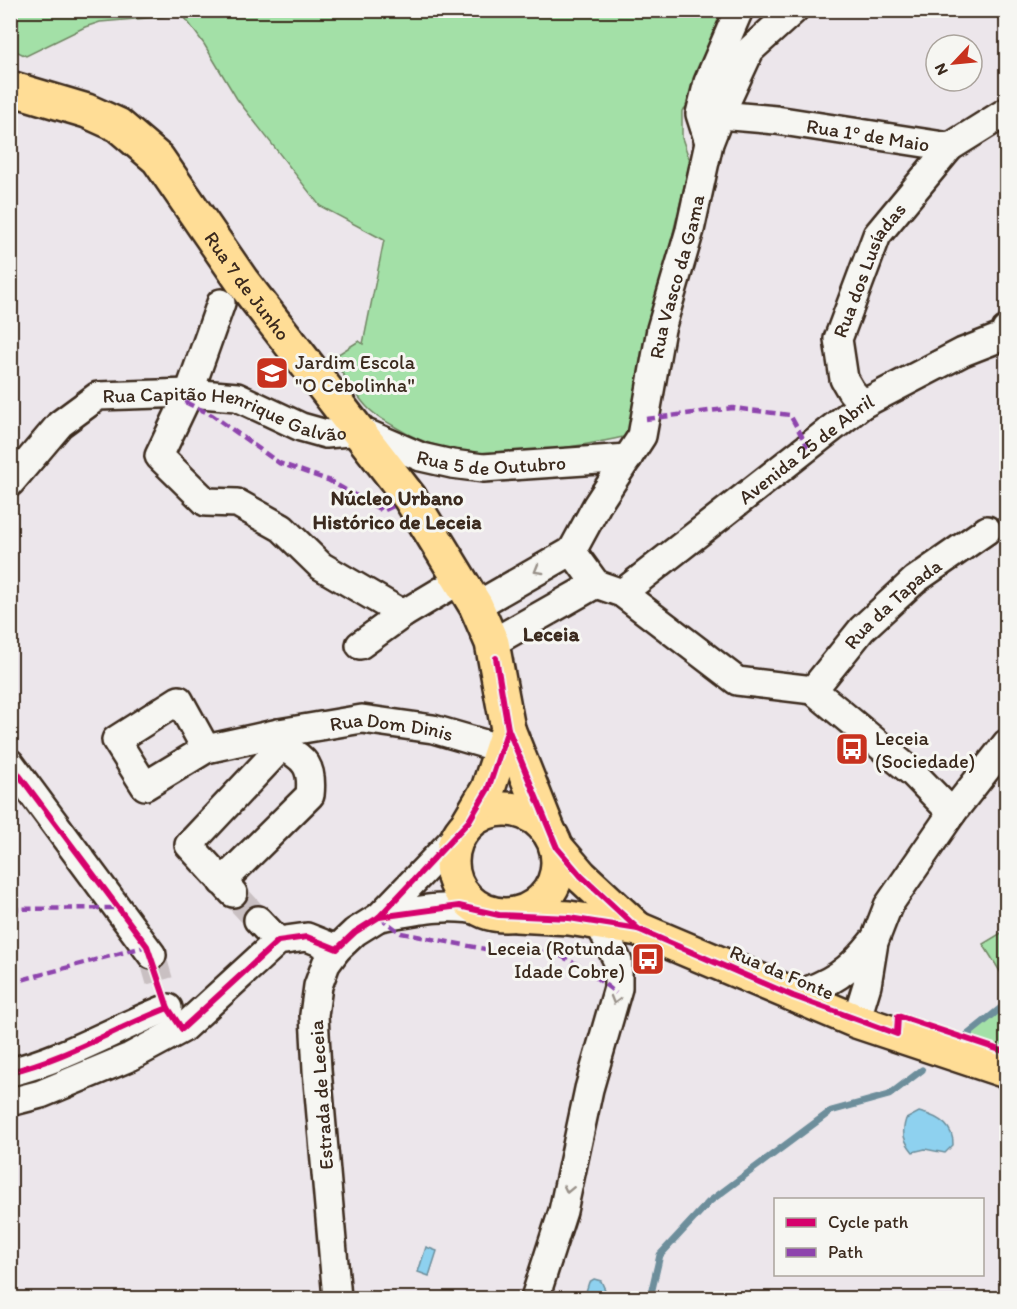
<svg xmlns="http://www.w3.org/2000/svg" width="1017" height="1309" font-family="Itim,sans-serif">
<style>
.green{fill:#a3e0a7;stroke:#6f8562;stroke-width:1.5}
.water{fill:#8ed1ef;stroke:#6d8e9b;stroke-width:1.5}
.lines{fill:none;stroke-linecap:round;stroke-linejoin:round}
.stream{stroke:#6d8e9b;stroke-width:7}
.minor-tunnel{stroke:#c9c0c2;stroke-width:27;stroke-dasharray:27 14;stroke-linecap:butt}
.minor-casing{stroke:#3b2a1e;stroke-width:32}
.major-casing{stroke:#3b2a1e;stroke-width:38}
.minor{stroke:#f6f6f2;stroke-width:27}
.major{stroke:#ffdd96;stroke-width:33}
.quiet{stroke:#8e44ad;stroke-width:4.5;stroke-dasharray:9 4.5;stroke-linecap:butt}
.cycleway-casing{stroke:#f6f6f2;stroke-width:10}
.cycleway{stroke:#d6006c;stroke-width:6}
.oneway{stroke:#989088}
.labels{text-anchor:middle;stroke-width:6;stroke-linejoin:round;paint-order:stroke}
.street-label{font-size:20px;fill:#3b2a1e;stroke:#f6f6f2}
.poi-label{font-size:20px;fill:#3b2a1e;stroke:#f6f6f2;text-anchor:start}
.neighbourhood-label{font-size:21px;font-weight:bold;fill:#3b2a1e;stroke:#f6f6f2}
</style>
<rect width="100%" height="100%" fill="#ece6eb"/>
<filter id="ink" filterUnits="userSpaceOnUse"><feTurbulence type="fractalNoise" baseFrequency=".0167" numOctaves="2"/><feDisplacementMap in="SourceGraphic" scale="12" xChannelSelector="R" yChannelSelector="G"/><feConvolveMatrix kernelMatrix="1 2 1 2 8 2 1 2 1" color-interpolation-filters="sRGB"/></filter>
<g filter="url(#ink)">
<!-- green -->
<g class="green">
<path d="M11,11H736L698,95L682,111V138L690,161L642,365V385L632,406L629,436C555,450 465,471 397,428C386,421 375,416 367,407C354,393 343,374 332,358L359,341L363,344L384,240L320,206L237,99L204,44L183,15L100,22L85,27L26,56L16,51L11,52Z"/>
<path d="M1006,930V981L983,944Z"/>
<path d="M1006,1008V1061L949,1044Z"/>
</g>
<!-- water -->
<g class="water">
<path d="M919,1112C936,1116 954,1124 953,1145L945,1153L925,1149L913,1152C904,1141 901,1134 906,1119Z"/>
<path d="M426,1247L437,1251L429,1276L418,1272Z"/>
<path d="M594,1279L601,1281L606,1292L601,1298H584L589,1282Z"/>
</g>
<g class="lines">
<!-- stream -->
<g class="stream">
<path d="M966,1036L1006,1004"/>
<path d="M650,1298L660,1255L709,1202L831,1111L889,1095L922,1070"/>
</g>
<!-- minor-tunnel -->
<g class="minor-tunnel">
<path d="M233,893L258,920"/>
<path d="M152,955L163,993"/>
</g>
<defs>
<g id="minor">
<path d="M720,115L776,120L950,147L1006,112"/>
<path d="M709,142L700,114L708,82L739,10"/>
<path d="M221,303L189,393L159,456L206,502L237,503L282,528L321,566L403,614"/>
<path id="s1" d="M863,404L851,391L844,379L838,339L877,235L950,147"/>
<path id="s2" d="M10,483L60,424L98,396L189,393L237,397L301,427L326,434L361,431L421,457L452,464L483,468L628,458"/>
<path id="s3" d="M572,551L597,505L642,436L661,329L690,230L709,143L720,115L750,50L794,10"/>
<path d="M596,584L622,593L737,681L813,690"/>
<path id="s4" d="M622,593L863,404L963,352L1004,336L1006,330"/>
<path d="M476,606L572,551L596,584"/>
<path d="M492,643L596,584"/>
<path d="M360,645L403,614L460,580"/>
<path id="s5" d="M813,690L862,629L915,580L987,530"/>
<path d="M813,690L913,773L952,813"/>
<path id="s6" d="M279,733L362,719L433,729L502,749"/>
<path d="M206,749L179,700L116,740L145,786L206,749L279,733L282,746"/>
<path d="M10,763L152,955"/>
<path d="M222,882L310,795C313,767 306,759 282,746L189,845L233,893"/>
<path d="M379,917C414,911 447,903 482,911"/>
<path d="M258,920L278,941"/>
<path d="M793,996C832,983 849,972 874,940"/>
<path d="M856,1021L867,985L874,942L888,906L952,813L1006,744"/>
<path d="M10,1072C65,1059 116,1028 168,1008"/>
<path d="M10,1102L41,1094L130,1057L182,1029L278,941L307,937L337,949"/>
<path d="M337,1298L317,1070L314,1015L318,986L326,964L337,949L355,932L379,917L458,835"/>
<path d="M535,1298L563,1211L589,1089L618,988V962L600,925"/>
</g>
<g id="major">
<path id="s7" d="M10,88L87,111L118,125L158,159L242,281L410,498L476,606L492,643L508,729L549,832"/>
<circle cx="505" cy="862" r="53"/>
<path d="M469,821L488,789L508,729"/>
<path d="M557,848L581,876L638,929"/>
<path d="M516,915L569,918L638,929L856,1021L1006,1071"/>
</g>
</defs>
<!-- minor casing -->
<use href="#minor" class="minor-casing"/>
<!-- major casing -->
<use href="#major" class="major-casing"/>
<!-- minor -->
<use href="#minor" class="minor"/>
<!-- major -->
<use href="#major" class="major"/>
<!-- quiet -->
<g class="quiet">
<path d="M185,402L212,415L279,463L328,480L383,511L410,498"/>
<path d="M646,419L733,408L790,415L808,447"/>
<path d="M10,909L116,908"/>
<path d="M379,917L401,933L506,953L552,951L585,969L616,993"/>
<path d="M10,983L147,946"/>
</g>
<defs>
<g id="cycleway">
<path d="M496,658L508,729L557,848L581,876L638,929"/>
<path d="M10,763L147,946L168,1008L182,1029L278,941L307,937L337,949L355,932L379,917L469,821L488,789L508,729"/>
<path d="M379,917L459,906L499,915L569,918L638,929L793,996L897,1034L898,1016L1006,1052"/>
<path d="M10,1072C65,1059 116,1028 168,1008"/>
</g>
</defs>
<!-- cycleway casing -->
<use href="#cycleway" class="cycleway-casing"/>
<!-- cycleway -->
<use href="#cycleway" class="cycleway"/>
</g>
<!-- one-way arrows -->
<defs><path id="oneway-chevron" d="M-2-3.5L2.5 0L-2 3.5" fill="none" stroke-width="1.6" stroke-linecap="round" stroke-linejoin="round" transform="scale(1.5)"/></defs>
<g class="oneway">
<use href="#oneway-chevron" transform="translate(538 570) rotate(150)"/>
<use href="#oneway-chevron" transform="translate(615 1000) rotate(106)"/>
<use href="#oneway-chevron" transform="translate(568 1189) rotate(102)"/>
</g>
</g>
<!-- icons -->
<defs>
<symbol id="school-square" viewBox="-11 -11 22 22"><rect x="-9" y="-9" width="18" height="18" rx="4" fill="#c8321e" stroke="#f6f6f2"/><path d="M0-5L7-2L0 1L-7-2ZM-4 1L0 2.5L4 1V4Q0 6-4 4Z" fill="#fff"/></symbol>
<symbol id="bus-square" viewBox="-11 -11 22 22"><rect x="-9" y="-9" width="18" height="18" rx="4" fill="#c8321e" stroke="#f6f6f2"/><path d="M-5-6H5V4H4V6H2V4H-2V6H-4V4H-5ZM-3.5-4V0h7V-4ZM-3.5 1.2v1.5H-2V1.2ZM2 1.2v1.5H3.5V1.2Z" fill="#fff"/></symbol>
</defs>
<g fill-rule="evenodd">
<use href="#school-square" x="253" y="354" width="38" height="38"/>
<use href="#bus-square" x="833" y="730" width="38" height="38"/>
<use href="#bus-square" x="629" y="940" width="38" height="38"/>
</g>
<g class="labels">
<!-- street labels -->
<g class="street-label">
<text transform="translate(868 135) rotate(9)" y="7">Rua 1º de Maio</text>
<text dy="7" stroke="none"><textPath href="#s1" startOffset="148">Rua dos Lusíadas</textPath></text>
<text dy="7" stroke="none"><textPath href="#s3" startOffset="298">Rua Vasco da Gama</textPath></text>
<text dy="7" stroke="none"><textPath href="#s7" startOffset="322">Rua 7 de Junho</textPath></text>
<text dy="7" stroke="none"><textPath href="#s2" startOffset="255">Rua Capitão Henrique Galvão</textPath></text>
<text dy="7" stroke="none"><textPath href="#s4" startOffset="234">Avenida 25 de Abril</textPath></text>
<text dy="7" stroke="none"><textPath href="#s2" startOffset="532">Rua 5 de Outubro</textPath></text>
<text dy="7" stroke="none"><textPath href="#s5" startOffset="118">Rua da Tapada</textPath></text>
<text dy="7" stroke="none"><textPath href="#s6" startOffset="114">Rua Dom Dinis</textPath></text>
<text transform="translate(782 972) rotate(23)" y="7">Rua da Fonte</text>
<text transform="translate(321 1095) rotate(-94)" y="7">Estrada de Leceia</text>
</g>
<!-- poi labels -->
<g class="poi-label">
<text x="295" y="369">Jardim Escola<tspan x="295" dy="23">"O Cebolinha"</tspan></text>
<text x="875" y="745">Leceia<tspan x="875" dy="23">(Sociedade)</tspan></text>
<text x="625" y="955" text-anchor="end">Leceia (Rotunda<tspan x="625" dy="23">Idade Cobre)</tspan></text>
</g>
<!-- neighbourhood labels -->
<g class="neighbourhood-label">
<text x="397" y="505">Núcleo Urbano<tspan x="397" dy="24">Histórico de Leceia</tspan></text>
<text x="551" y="641">Leceia</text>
</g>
</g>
<!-- margin -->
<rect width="1017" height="1309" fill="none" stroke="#f6f6f2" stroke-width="36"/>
<rect x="18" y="18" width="981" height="1273" fill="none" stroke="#3b2a1e" stroke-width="2" filter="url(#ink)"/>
<!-- legend -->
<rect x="774" y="1198" width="210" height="78" fill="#f6f6f2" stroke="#aba49d" stroke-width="1.5"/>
<rect x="786" y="1218" width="30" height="9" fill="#d6006c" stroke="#aba49d" stroke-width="1.5"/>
<text x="828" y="1228" font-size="18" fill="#3b2a1e">Cycle path</text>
<rect x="786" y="1248" width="30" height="9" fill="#8e44ad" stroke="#aba49d" stroke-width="1.5"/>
<text x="828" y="1258" font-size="18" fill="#3b2a1e">Path</text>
<!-- north arrow -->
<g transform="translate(954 63) rotate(244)"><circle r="28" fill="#f6f6f2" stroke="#aba49d" stroke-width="1.5"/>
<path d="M0-4.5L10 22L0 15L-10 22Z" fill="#c8321e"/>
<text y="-9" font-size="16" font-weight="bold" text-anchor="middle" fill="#3b2a1e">N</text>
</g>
</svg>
